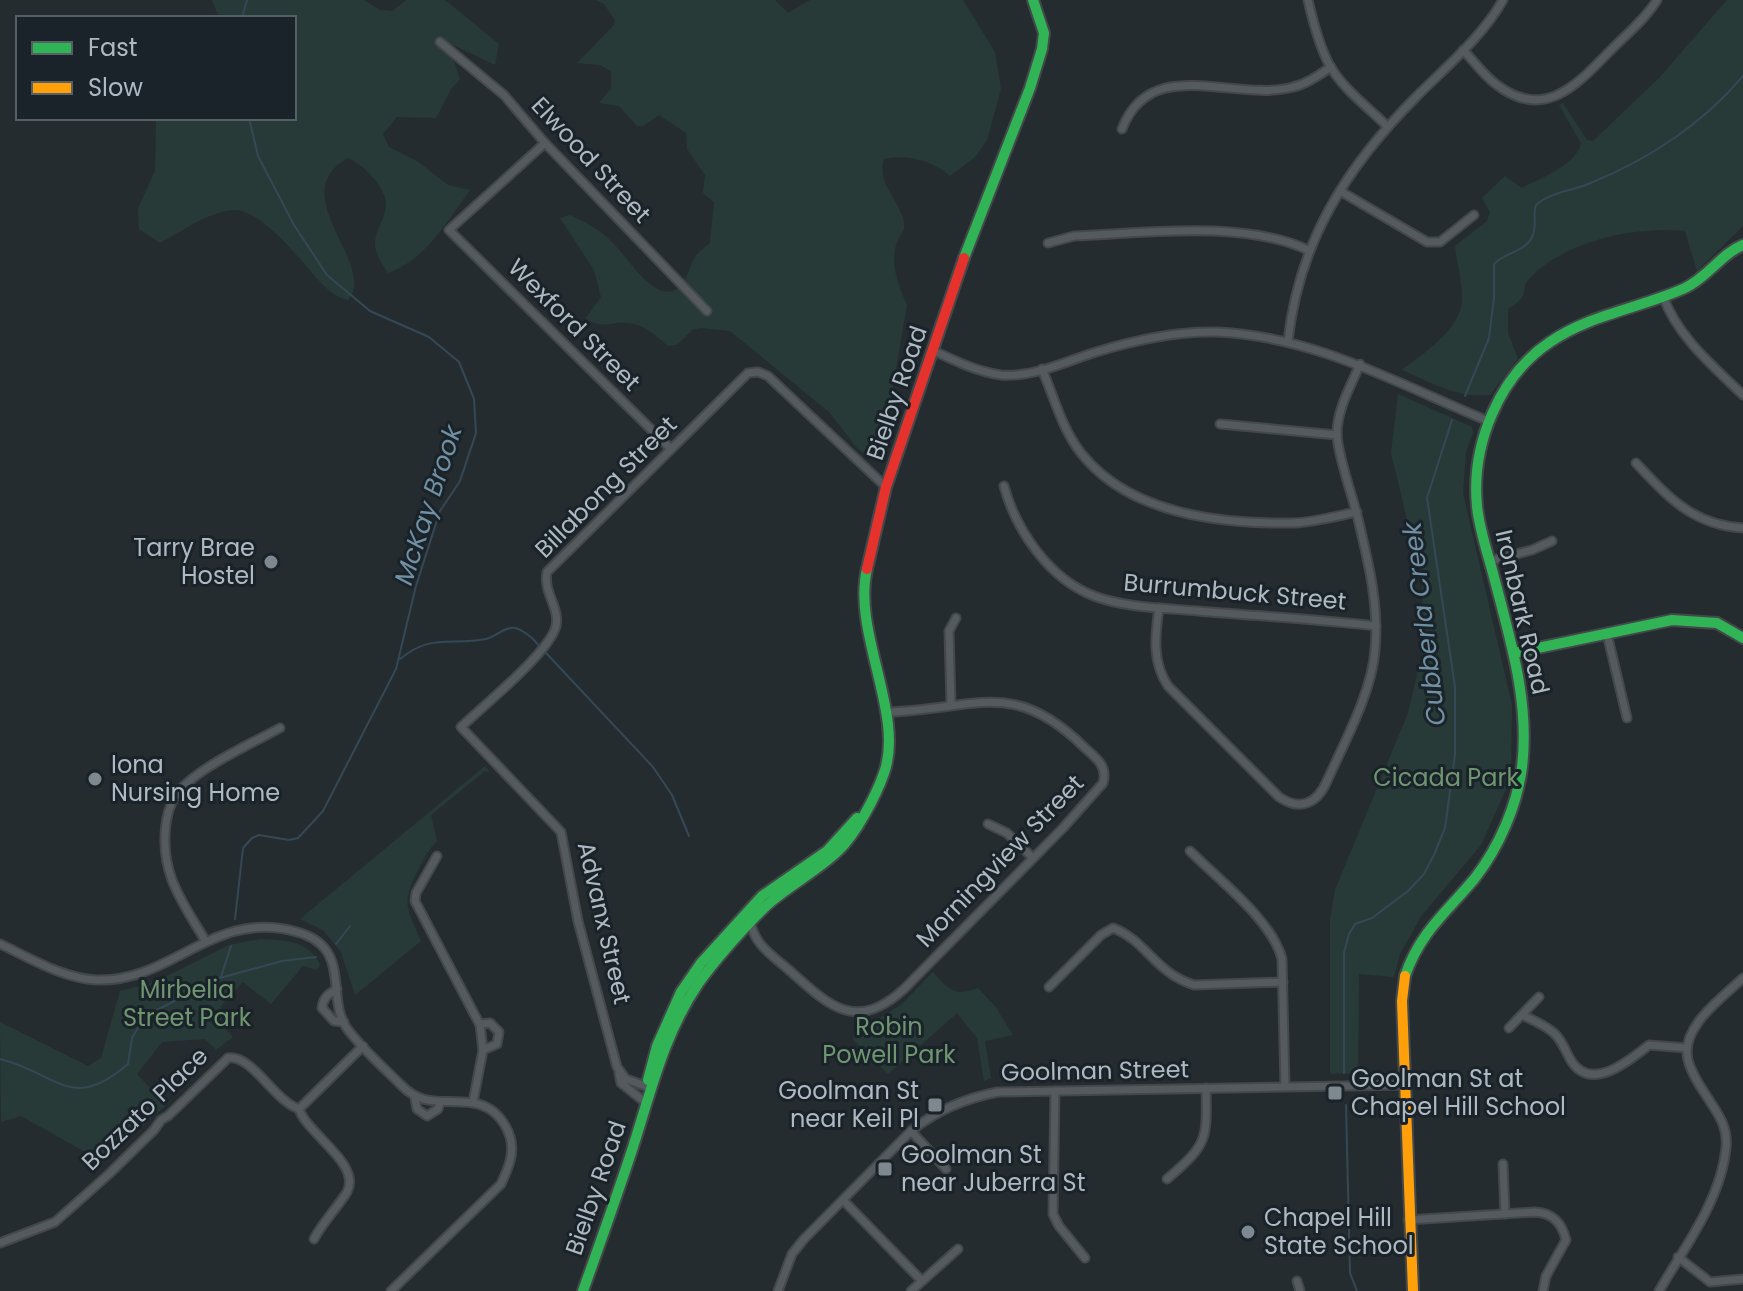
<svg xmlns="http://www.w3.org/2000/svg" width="1743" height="1291" font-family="Poppins,sans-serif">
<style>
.green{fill:#283a37}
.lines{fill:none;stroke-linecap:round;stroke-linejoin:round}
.stream{stroke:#344856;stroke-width:2}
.street-casing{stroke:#43484b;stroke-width:11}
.fast-casing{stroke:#43484b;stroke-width:14}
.slow-casing{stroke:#43484b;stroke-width:14}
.jam-casing{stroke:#43484b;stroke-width:14}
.street{stroke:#555a5e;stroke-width:7}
.fast{stroke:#30b455;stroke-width:10}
.slow{stroke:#ff9f0a;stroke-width:10}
.jam{stroke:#e5322d;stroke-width:10}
.poi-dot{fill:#7e888f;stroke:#1a2329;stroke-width:3}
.labels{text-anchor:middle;stroke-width:6;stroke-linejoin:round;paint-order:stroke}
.street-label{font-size:24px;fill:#aeb9c2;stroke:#1a2329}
.poi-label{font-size:24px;fill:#aeb9c2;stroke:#1a2329;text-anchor:start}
.park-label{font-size:24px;fill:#709671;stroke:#1a2329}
.water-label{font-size:26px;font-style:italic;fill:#7190a3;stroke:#1a2329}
</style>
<rect width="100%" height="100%" fill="#252c30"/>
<!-- green -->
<g class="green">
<path d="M212,0H364L380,10L393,11L406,0H445L499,44L495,65L451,44L450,50L460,79L451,89L436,118L397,117L383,134L389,147L417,161L448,185L470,190C446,222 427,259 388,273C382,263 375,255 375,243C375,231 385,219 386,206C387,188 363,164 348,158C282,194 379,266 348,300C335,298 322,285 314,275C298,257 259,208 234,210C209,211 181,232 160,243L139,229L138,208L155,171L156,118H294V18H219Z"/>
<path d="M596,0H775L788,13L810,0H963L995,52L1001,89L987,140L975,157L950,176C931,160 908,154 884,159C876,183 899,199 904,222C906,232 899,235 896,245C890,265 899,287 907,305L883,444L866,454L858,449L829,412L730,331L701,328L692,330L677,345L668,346C657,337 644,324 629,323C608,321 608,330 585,319L601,297L594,270L560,218L570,215C586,222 600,230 612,242C626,255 656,306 678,288C689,279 688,267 696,256C699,251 706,247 710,243L714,202L703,193L705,175L687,149L686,133L659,115L643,126H637L619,106L599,103L611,89V71L600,65L577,63L614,25L615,20L604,4Z"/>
<path d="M1727,0H1743V226L1697,271L1685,231C1635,226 1563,241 1528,280C1523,285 1526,291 1522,297C1520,301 1512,306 1508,309V333L1518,359L1490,395C1459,399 1430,382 1402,370C1423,354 1463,328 1462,298C1462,281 1457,263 1455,246L1487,221L1490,212L1482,198L1505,176L1522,188C1540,178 1577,165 1581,143L1559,105L1563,103L1587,140L1593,141L1659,78Z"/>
<path d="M1398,394L1472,427L1473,433L1466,452L1463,493L1512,705L1511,778L1481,845L1422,915L1400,954L1394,977L1359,974L1358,1073L1330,1074V919L1335,890L1408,713L1423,650L1422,581L1391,453Z"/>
<path d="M485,766L490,772L485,771L431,815L437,841C426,852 423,861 416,874C401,905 408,910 421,941L355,995L341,952L323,930L300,919Z"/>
<path d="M260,939C283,940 309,940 320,965L317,970L303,966L271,1004L243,982L221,1006V1024L233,1037L216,1050L205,1039L162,1042L137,1074L166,1105L103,1162L21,1116L1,1122L0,1022L88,1066L101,1058L120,991L155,982L229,945Z"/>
<path d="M933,972C949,990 954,997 978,988L995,1006L1013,1035L985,1041L991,1078L984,1081L977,1038L957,1013L888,1074L853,1039L857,1022L877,1020L902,1004Z"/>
</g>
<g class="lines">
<!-- stream -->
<g class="stream">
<path d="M242,18L247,0"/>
<path d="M1465,396L1489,338L1494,298V264C1506,251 1530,252 1534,231C1536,222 1533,214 1536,205C1552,191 1574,191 1593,182C1649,159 1704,123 1743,76"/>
<path d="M400,659C431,633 451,646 486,639C496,637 505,626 515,628C521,629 527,634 532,638L653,767L672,795L689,836"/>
<path d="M235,919L243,848L252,838L259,835L289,840L298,838L323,811L396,669L416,586L440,511L460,481L476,433L474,399L459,362L429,337L370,311L327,275L294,225L258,156L249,118"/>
<path d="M336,944L350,926"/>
<path d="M221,977L231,946"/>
<path d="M0,1059C59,1074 71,1113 128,1064L132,1038L145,1016L220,978L282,961L316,957"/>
<path d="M1344,1073V953L1349,934L1355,924L1372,918L1408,891L1424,874L1434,855L1445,828L1455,755V687L1427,498L1452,420"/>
<path d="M1346,1105L1350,1273L1357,1291"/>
</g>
<defs>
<g id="street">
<path d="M1308,0C1313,22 1319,46 1330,66C1344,90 1368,107 1387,126"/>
<path d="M440,42L504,95L545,143L707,311"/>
<path d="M1463,50C1474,61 1484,76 1497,85C1543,120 1575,87 1607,54C1623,37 1645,20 1657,0"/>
<path d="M1122,129C1151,53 1235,103 1293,87C1307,84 1319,75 1331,67"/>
<path d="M545,143L449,230L671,449"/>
<path d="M1340,191L1427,242H1440L1474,215"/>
<path d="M1048,243L1074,236C1145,233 1244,220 1308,250"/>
<path d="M1663,296C1677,336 1713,366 1743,395"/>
<path d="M1288,341C1299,241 1347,166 1417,96C1447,66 1482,37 1503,0"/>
<path d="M932,350C953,360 978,372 1001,375C1032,378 1067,361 1096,352C1135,340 1176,331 1216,332C1315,336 1398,384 1488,421"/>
<path d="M1042,369C1054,397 1062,429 1081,453C1128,513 1218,524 1290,523C1312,523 1335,516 1357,512"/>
<path d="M1220,424L1337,435"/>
<path d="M1636,463C1669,498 1693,525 1743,528"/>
<path d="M1004,486C1016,530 1049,579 1094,596C1126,608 1164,608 1198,611C1257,616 1316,619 1376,626"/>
<path d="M1489,561L1532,550L1552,541"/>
<path d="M1159,608C1155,636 1152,662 1168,686L1279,797C1300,811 1317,804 1327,781C1344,743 1372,692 1375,650C1379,606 1369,565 1359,523C1354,500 1337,454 1337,434C1337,409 1351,386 1360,364"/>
<path d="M1607,634L1627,718"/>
<path d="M951,704L949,631L956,618"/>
<path d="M988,824L1007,833L1033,858"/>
<path d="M1190,851C1219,880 1272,920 1282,959L1285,1086"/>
<path d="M437,856L416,893L415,901L480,1025L483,1050L473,1102"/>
<path d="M751,924C755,945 773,956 789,970C829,1006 856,1033 904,989L1063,828L1103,783C1108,766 1096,758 1085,748C1012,675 972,711 885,712"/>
<path d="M205,940C193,920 180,901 172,880C162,853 161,812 180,790C200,767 252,743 280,728"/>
<path d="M0,944C30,958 62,978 96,980C172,983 213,908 297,932C352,947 326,996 346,1027C361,1048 382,1066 400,1084C424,1109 443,1098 473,1103C500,1107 517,1136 510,1161C508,1169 504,1177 501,1184L391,1291"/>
<path d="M1049,987L1101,935L1113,928C1147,941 1155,973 1194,985L1283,982"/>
<path d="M337,989C328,994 323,998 322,1008L334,1021L344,1022"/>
<path d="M1522,1015C1533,1020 1547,1026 1555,1034C1563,1042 1566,1053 1572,1062C1592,1092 1630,1060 1649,1045L1687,1048"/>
<path d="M480,1024L490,1023L499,1032L497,1044L483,1050"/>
<path d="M1509,1028L1539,997"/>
<path d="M619,1073L621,1083L646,1103"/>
<path d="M648,1087L626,1079L617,1067L578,921L561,832L461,727C482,707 550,652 556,626C560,607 543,593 547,572L748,373L758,372L768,376L886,487"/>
<path d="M1055,1091L1053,1214L1059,1226L1085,1258"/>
<path d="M415,1098L417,1109L427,1116L438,1109L440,1102"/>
<path d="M299,1109L363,1046"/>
<path d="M911,1131L946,1169"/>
<path d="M1503,1164L1505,1214"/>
<path d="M1167,1179C1208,1144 1207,1140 1206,1088"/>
<path d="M843,1200L921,1280"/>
<path d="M1408,1220L1535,1212C1553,1213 1562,1223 1566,1240L1546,1276L1543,1291"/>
<path d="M0,1243L55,1222L109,1174L154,1130L161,1120L168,1116L228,1058C252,1054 274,1101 299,1109C307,1134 362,1164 347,1192C337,1208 323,1222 314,1239"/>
<path d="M1678,1257L1710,1282L1743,1279"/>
<path d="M1297,1281L1300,1291"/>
<path d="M778,1291L792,1254L804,1239L911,1131C937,1110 966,1098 998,1092L1405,1085"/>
<path d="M911,1291L958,1249"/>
<path d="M1659,1291C1684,1248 1721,1200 1726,1148C1728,1130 1721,1118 1711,1103C1703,1090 1692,1076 1688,1060C1680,1027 1722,998 1743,978"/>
</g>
<g id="fast">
<path d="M964,258L1030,88L1042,49L1044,33L1033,0"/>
<path d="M1514,653L1672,620L1717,623L1743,638"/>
<path d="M1405,976C1420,932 1447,912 1475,878C1499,847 1517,806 1522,767C1530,702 1510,639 1494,577C1488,554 1479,529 1477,506C1471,445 1499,376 1550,342C1591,314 1641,308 1685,288C1708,277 1721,254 1743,245"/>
<path d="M648,1080L657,1046L681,992L701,963L762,896L827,851L857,818"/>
<path d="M583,1291C600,1243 617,1196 633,1147C651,1091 664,1034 698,984C713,962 746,925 766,906C788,886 816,872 838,851C856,834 876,796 884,773C905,715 852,632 867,569"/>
</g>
<path id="slow" d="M1405,976L1402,1001L1413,1291"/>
<path id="jam" d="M867,569L886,487L964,258"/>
</defs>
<!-- street casing -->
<use href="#street" class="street-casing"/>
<!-- fast casing -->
<use href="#fast" class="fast-casing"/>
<!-- slow casing -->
<use href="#slow" class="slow-casing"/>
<!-- jam casing -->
<use href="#jam" class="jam-casing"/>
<!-- street -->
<use href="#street" class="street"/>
<!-- fast -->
<use href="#fast" class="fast"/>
<!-- slow -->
<use href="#slow" class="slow"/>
<!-- jam -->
<use href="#jam" class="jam"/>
</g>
<!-- markers -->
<g class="poi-dot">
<circle cx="271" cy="562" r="8"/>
<circle cx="95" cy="779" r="8"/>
<rect x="1327" y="1085" width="16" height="16" rx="4"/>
<rect x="927" y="1097" width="16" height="16" rx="4"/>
<rect x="877" y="1161" width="16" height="16" rx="4"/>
<circle cx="1248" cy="1232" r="8"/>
</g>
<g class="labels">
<!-- street labels -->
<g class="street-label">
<text transform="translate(591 160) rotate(47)" y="8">Elwood Street</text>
<text transform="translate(574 325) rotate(45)" y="8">Wexford Street</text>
<text transform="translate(897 393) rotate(-71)" y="8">Bielby Road</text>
<text transform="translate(606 487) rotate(-45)" y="8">Billabong Street</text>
<text transform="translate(1235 592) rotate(5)" y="8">Burrumbuck Street</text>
<text transform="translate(1522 612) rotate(77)" y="8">Ironbark Road</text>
<text transform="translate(1000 861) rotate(-46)" y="8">Morningview Street</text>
<text transform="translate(604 923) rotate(77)" y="8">Advanx Street</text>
<text transform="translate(1095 1071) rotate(-1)" y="8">Goolman Street</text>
<text transform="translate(145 1109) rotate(-44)" y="8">Bozzato Place</text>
<text transform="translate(596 1188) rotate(-71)" y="8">Bielby Road</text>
</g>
<!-- poi labels -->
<g class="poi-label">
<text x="255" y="556" text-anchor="end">Tarry Brae<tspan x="255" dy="28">Hostel</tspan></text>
<text x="111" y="773">Iona<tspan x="111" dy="28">Nursing Home</tspan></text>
<text x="1351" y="1087">Goolman St at<tspan x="1351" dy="28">Chapel Hill School</tspan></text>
<text x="919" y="1099" text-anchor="end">Goolman St<tspan x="919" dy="28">near Keil Pl</tspan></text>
<text x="901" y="1163">Goolman St<tspan x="901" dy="28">near Juberra St</tspan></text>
<text x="1264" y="1226">Chapel Hill<tspan x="1264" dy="28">State School</tspan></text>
</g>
<!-- park labels -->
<g class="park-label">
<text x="1446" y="786">Cicada Park</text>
<text x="187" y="998">Mirbelia<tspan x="187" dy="28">Street Park</tspan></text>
<text x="889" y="1035">Robin<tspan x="889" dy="28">Powell Park</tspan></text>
</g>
<!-- water labels -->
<g class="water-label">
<text transform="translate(428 505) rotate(-72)" y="9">McKay Brook</text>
<text transform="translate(1424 624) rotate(-97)" y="9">Cubberla Creek</text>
</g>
</g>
<!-- legend -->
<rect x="16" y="16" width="280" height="104" fill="#1a2329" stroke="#555f66" stroke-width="2"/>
<rect x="32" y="42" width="40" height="12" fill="#30b455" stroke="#555f66" stroke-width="2"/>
<text x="88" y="56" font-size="24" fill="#aeb9c2">Fast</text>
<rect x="32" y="82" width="40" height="12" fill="#ff9f0a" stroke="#555f66" stroke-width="2"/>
<text x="88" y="96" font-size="24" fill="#aeb9c2">Slow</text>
</svg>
